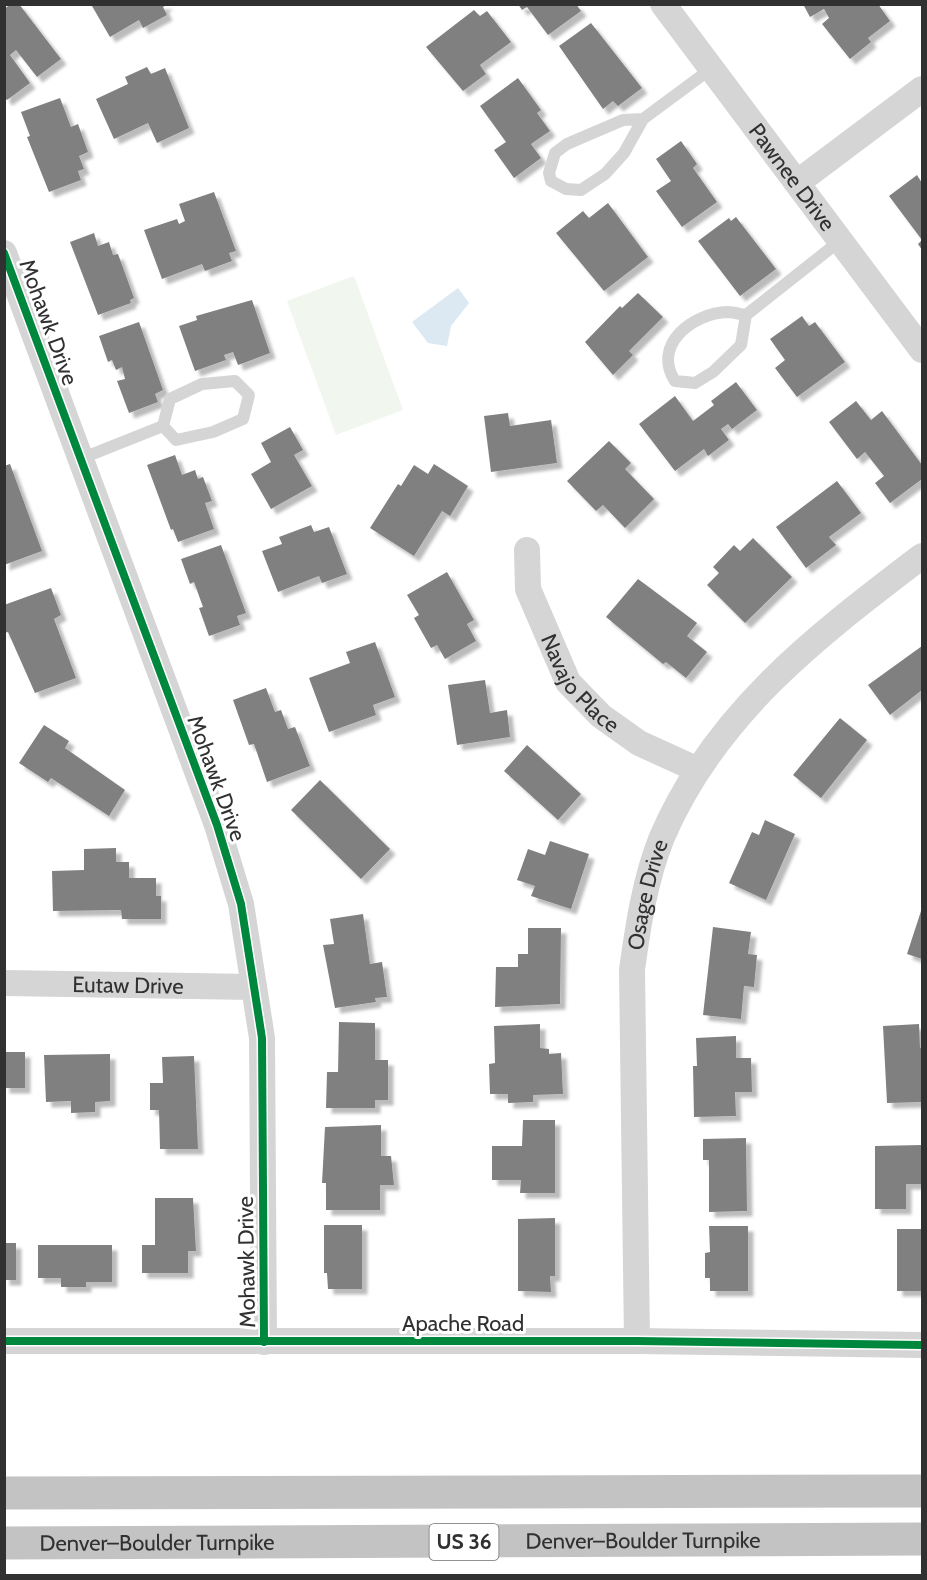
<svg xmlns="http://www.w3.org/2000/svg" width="927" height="1580" font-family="Cabin,sans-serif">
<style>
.green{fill:#f1f6ee}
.water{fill:#dce8f2}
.building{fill:#808080;filter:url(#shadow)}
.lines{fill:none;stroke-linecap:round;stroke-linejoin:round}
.service{stroke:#d5d5d5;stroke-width:12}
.minor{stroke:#d5d5d5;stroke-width:26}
.motorway{stroke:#c3c3c3;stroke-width:33}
.cycleway-casing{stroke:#fff;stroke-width:11}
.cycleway{stroke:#00873e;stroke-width:8}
.labels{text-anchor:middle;stroke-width:6;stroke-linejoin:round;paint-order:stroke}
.shield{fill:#fff;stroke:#6f6f6f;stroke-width:1.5}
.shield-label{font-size:21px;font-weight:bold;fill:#313131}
.street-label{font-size:22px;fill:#313131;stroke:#fff}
</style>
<defs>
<filter id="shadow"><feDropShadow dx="5.5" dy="5.5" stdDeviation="1.5" flood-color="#0004"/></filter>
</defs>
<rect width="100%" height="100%" fill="#fff"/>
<!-- green -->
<path class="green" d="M354,276L403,410L336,435L287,301Z"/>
<!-- water -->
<path class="water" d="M458,288L469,303L451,326L447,346L428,343L412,322Z"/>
<!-- building -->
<g class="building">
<path d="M11,4H19L61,59L37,77L16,50L10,55L30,83L7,100L4,97V9Z"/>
<path d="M95,4H168L163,7L167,15L143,28L139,20L110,37L92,6Z"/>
<path d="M518,4H576L581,11L548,35L527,7L522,10Z"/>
<path d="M803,4H878L890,21L868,38L871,42L850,59L822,24L829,18L824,9L810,17Z"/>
<path d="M474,10L480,16L487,11L511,42L480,65L486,74L463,91L426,47Z"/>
<path d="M591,23L642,88L618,106L613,101L603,109L559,46Z"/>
<path d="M147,67L151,74L165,68L189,128L157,143L148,123L114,139L96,99L128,84L125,77Z"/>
<path d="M518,78L541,110L537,113L550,131L531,144L541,158L514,178L494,150L506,142L480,106Z"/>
<path d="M60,98L71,127L78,124L88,152L79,156L84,169L78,171L81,180L49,192L27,137L30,136L21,112Z"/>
<path d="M681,141L697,164L693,168L717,202L682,227L656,191L671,181L656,159Z"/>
<path d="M917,175L922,183V250L918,244L922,240L889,196Z"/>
<path d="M214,192L236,251L229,253L232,261L205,271L202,264L162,279L144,230L177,219L179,224L185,221L179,204Z"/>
<path d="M608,203L648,257L604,291L556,233L583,211L589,218Z"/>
<path d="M736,217L776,269L740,296L698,241L729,218L731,221Z"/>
<path d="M94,233L98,246L109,242L113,255L118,254L134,298L130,300L131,303L98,315L70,242Z"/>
<path d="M638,293L663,317L629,351L633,355L613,375L585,342L620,306L622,308Z"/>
<path d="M252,300L270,353L238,365L233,352L224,355L226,360L195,371L179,326L197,320L196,316Z"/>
<path d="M802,316L809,326L815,322L845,362L797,397L775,368L785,360L770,339Z"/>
<path d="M139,322L163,390L155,394L158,402L129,413L117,381L125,379L122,367L116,370L112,360L108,362L99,336Z"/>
<path d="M736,382L757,410L732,429L728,424L721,429L729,440L708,456L704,449L675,471L639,424L675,396L693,421L714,405L711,401Z"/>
<path d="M856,401L871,420L882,411L922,465V479L890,503L875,483L884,476L865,452L857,459L829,422Z"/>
<path d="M508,413L510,426L551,420L557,463L491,472L484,416Z"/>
<path d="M290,427L303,450L294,455L312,486L271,509L251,474L271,462L261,443Z"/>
<path d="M609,441L631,463L625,469L654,499L625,528L603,505L596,511L567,481Z"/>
<path d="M175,455L182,475L195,470L198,479L203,477L212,501L205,503L214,529L178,542L173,529L171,530L147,465Z"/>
<path d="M10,464L42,551L4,565V466Z"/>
<path d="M434,464L468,486L450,516L442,511L414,556L370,528L398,484L401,486L414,465L428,474Z"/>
<path d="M837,481L861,513L829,537L836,545L806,568L776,527Z"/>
<path d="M311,525L314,532L329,527L347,574L322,583L319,576L278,592L262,551L282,544L279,537Z"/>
<path d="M753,538L792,577L745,623L707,585L719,573L713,567L734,545L740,551Z"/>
<path d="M221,545L246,613L237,616L240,625L209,636L199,608L203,607L194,582L190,584L181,559Z"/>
<path d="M447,572L474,620L467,624L476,641L445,659L437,645L431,648L414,618L419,615L407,595Z"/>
<path d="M638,579L697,623L687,636L707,652L686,678L666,662L663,664L606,617Z"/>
<path d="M51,588L61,615L54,619L76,678L35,693L8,632L4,633V605Z"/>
<path d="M375,642L395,697L373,705L376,715L329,732L309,678L350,663L346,652Z"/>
<path d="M922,646V690L890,715L868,685Z"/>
<path d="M485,680L490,713L507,710L510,737L457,745L448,685Z"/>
<path d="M266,688L275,712L281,710L288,729L295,727L310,766L267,782L254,744L249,745L233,700Z"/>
<path d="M840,718L867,740L821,798L793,775Z"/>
<path d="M44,725L69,741L65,748L125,790L109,816L51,778L48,782L19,763Z"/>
<path d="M527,745L581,794L558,820L504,771Z"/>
<path d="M320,780L390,849L361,879L291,810Z"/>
<path d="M765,820L795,834L766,900L729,883L752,832L759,835Z"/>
<path d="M550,841L589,854L571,909L531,896L535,886L517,880L528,849L545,855Z"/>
<path d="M116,848V862H129V878H156V896H161V919H122L121,910L53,911L52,871L84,870V849Z"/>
<path d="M922,908V959L907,954Z"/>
<path d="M363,914L370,964L382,962L387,997L375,998L376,1002L335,1008L323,945L334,944L330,919Z"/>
<path d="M713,927L751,932L748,954L757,955L754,987L744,986L741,1019L703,1015Z"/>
<path d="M528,928H561L560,1004L495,1007L496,967H518V954H528Z"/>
<path d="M339,1022L375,1023V1060H388V1100H375V1108H326L327,1072H338Z"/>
<path d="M540,1024V1048L549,1049V1054L561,1053L563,1094L533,1095V1102L508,1103V1094H490L489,1064L495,1063L494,1026Z"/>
<path d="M919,1024L920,1048H922V1102L887,1103L883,1026Z"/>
<path d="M736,1036V1058H751L752,1092H735L736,1116L694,1117L693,1066H697L696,1038Z"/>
<rect x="4" y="1052" width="21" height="36"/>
<path d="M110,1054V1101L95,1102V1112L71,1113V1101L46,1102L44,1055Z"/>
<path d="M194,1056L198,1149H160L159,1110H150V1083H163L162,1057Z"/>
<path d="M523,1120H555V1193H520L521,1180H492V1146H522Z"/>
<path d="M381,1125V1156H391L394,1185H380V1210H326V1183H322L325,1127Z"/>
<path d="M746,1138L747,1211L709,1212V1160H703V1139Z"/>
<path d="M922,1145V1184H906V1209H875V1146Z"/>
<path d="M155,1198H193L196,1251H188V1273H142V1245H155Z"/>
<path d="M555,1218V1276H550L551,1292L518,1291V1219Z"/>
<path d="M324,1225H362V1289H328L327,1273H324Z"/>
<path d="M709,1226H748V1291H710V1278H705V1253L710,1252Z"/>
<rect x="897" y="1229" width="25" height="62"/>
<rect x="4" y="1243" width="12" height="37"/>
<path d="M38,1245H112V1282H86V1287H61V1278H38Z"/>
</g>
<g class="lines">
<!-- service -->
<g class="service">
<path d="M643,119L623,120L567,144L555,153L549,173L551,181L566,189L581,190L605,174L624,153L643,119L712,68"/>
<path d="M746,315C740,314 733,312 728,312C692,313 652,345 675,381L695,383L713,372L741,345L746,315L841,240"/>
<path d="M80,459L163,426L176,440L213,432L243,419L249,395L235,381L202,384L170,399L163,426"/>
</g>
<!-- minor -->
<g class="minor">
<path id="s1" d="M663,4L922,350"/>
<path d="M798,182L922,89"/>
<path d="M4,253L217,825L241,904L262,1038L264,1342"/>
<path id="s2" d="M527,550L528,589L568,682L601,716L639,743L696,769"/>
<path id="s3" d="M4,983L254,987"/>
<path d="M4,1341H637L922,1345"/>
<path id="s4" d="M637,1341L632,970C638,926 645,879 662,837C716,712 817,636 922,556"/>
</g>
<!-- motorway -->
<g class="motorway">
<path d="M4,1493L922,1491"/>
<path id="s5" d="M4,1543L922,1539"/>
</g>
<defs>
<g id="cycleway">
<path d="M4,253L217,825L241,904L262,1038L264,1342"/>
<path d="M4,1341H637L922,1345"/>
</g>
</defs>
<!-- cycleway casing -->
<use href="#cycleway" class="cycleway-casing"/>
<!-- cycleway -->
<use href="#cycleway" class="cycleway"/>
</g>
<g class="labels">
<!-- shield labels -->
<rect class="shield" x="429.5" y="1524" width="69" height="36" rx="4.5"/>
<g class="shield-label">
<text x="464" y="1549">US 36</text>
</g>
<!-- street labels -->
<g class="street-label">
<text dy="8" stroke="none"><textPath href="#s1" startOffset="216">Pawnee Drive</textPath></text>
<text transform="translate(49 322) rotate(70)" y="8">Mohawk Drive</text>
<text dy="8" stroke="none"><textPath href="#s2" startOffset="148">Navajo Place</textPath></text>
<text transform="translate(217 778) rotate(70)" y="8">Mohawk Drive</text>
<text dy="8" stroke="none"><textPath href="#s4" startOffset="448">Osage Drive</textPath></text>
<text dy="8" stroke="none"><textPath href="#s3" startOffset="124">Eutaw Drive</textPath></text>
<text transform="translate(246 1262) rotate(-91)" y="8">Mohawk Drive</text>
<text x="463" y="1331">Apache Road</text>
<text dy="8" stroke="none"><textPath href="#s5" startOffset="639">Denver–Boulder Turnpike</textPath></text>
<text dy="8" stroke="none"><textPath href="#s5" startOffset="153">Denver–Boulder Turnpike</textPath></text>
</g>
</g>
<!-- border -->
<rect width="927" height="1580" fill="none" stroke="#313131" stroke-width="12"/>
</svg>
